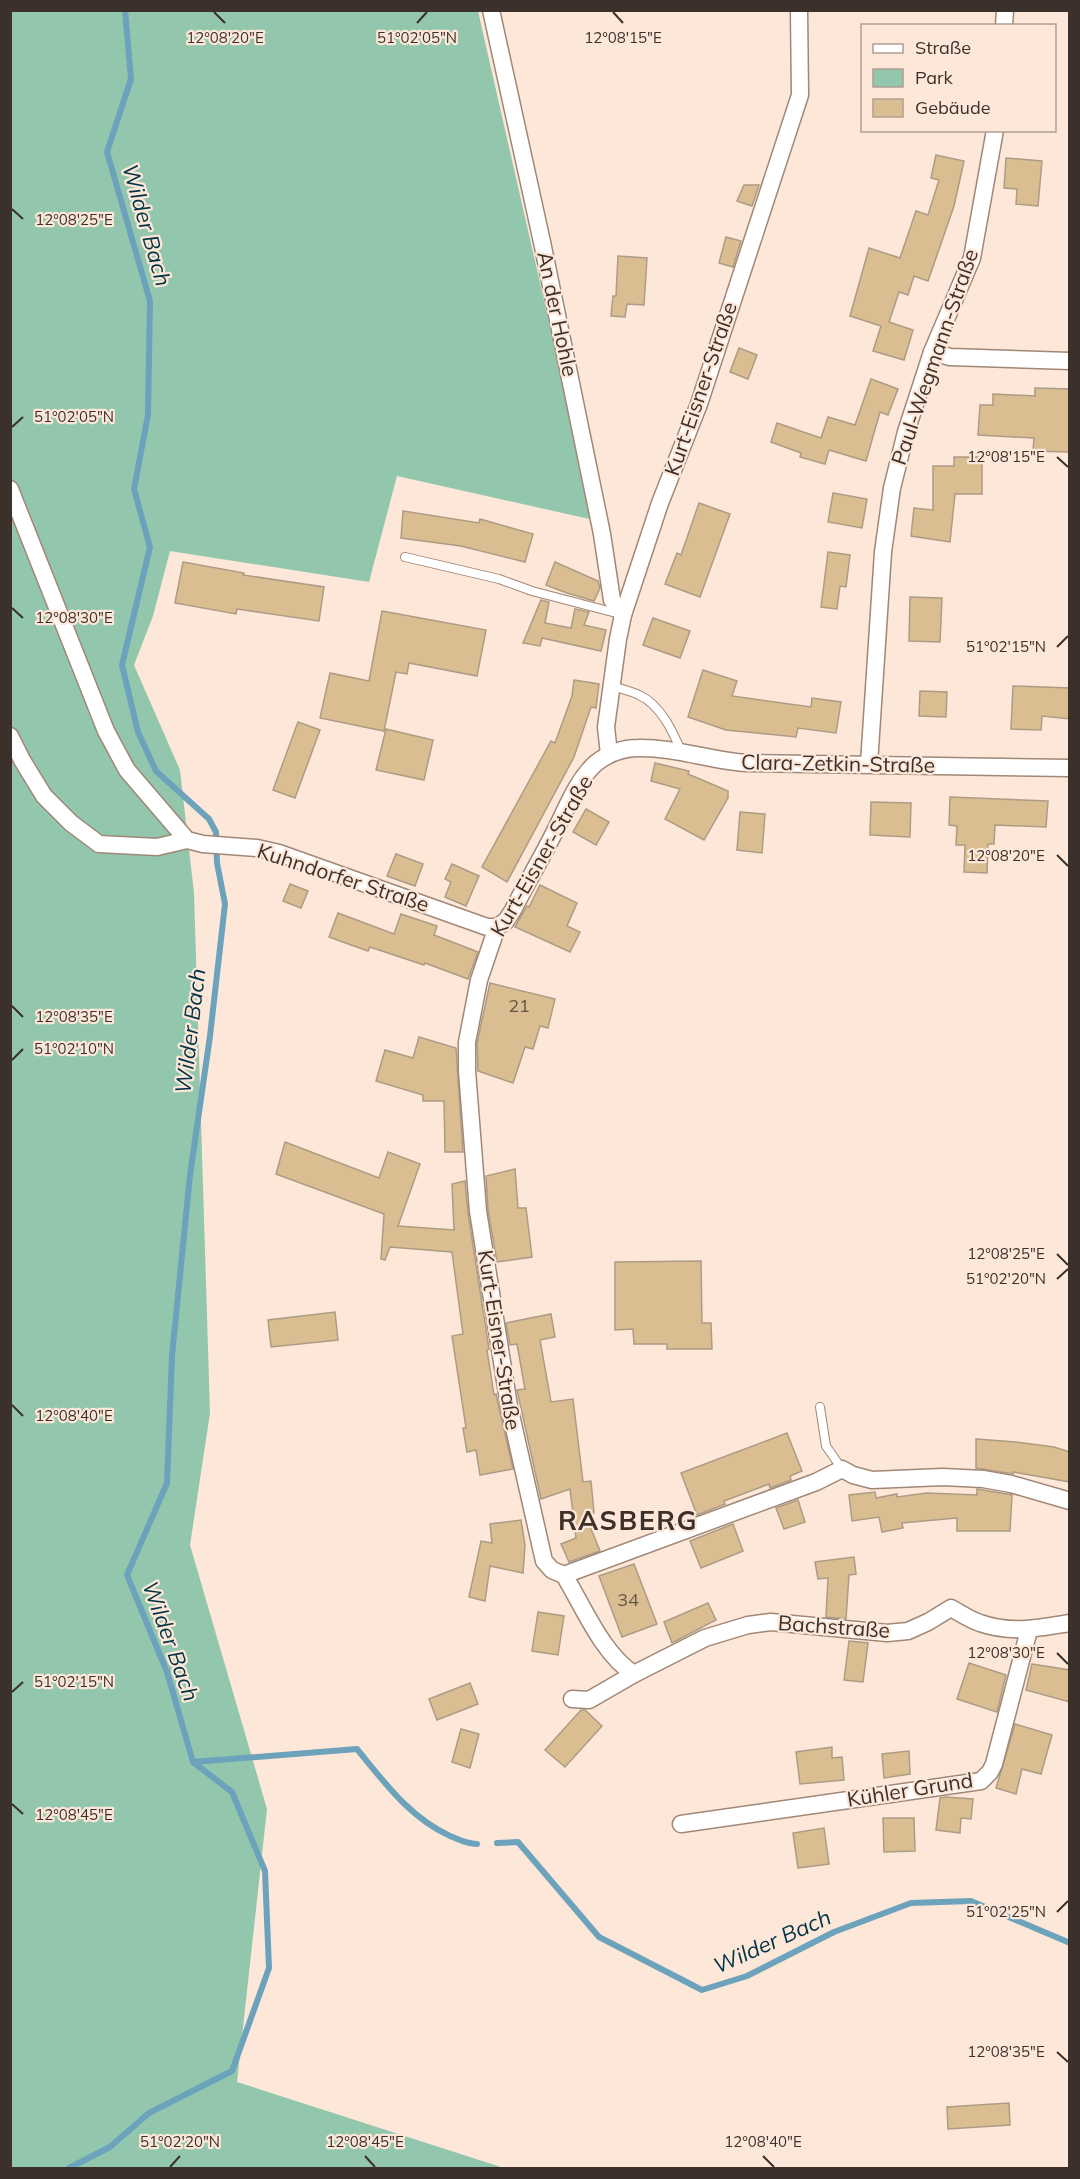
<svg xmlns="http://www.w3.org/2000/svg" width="1080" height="2179" font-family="Mulish,sans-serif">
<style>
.green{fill:#92c7ae}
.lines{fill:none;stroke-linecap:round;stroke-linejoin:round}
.stream{stroke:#6ca2bb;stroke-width:6}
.building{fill:#dabe91;stroke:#ac9c84;stroke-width:1.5}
.service-casing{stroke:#a08776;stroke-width:10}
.minor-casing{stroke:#a08776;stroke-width:19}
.service{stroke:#fff;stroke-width:8}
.minor{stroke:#fff;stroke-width:16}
.ticks{fill:none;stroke:#3b312a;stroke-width:2}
.labels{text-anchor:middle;stroke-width:4.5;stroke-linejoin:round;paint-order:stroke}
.number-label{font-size:18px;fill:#635444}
.street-label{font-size:21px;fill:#3b312a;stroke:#fde7d8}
.water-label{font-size:22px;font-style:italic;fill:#003345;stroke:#fde7d8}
.district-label{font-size:27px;font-weight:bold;letter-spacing:1.5px;fill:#3b312a;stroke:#fde7d8}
.ticks-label{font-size:15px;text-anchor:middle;fill:#3b312a;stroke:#fde7d8;stroke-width:4.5;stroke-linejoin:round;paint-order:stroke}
</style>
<rect width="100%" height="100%" fill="#fde7d8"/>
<!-- green -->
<path class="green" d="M10,11H478L594,520L397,476L369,582L170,551L153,616L134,665L180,770L194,893L210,1413L190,1545L267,1809L237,2082L504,2168H11Z"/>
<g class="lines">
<!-- stream -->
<g class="stream">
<path d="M125,10L131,79L107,152L150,301L148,415L134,489L150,547L122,665L138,732L156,771L209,819L216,832L217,863L225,904L210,1036L190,1175L172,1356L167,1483L127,1575L167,1672L193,1762"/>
<path d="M193,1762L357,1749C385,1783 409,1817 450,1836C460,1840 466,1844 477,1844"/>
<path d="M497,1843L518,1842L599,1937L702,1990L747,1976L834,1932L911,1903L971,1901L1070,1943"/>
<path d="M69,2168L110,2147L149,2113L232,2071L269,1968L265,1871L232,1792L193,1762"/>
</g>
</g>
<!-- building -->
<g class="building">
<path d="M936,155L964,161L954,206L928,281L914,276L908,295L899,292L889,322L913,330L904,360L873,351L881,326L850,316L869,248L900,258L916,211L928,215L939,180L931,178Z"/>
<path d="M1006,158L1042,161L1038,206L1016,204L1017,189L1004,188Z"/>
<path d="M744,185H759L752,206L737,201Z"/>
<path d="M726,237L741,241L733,267L719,263Z"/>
<path d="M618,256L647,258L644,305L627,304L625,317L611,316L613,296H616Z"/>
<path d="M739,348L757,355L748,379L730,372Z"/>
<path d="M871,379L898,389L888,415L880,412L866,461L829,450L825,464L800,457L801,453L771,442L777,423L821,438L828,417L855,425Z"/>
<path d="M1035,388L1070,389L1069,452L1033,451L1034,438L978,435L980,405H993V394L1035,396Z"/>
<path d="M954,457H982V494H955L950,542L911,536L914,508L933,510V466H954Z"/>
<path d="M833,493L867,499L862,528L828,522Z"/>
<path d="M699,503L730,514L700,597L665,584L677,553L681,555Z"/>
<path d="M403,511L479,523L480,519L533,534L525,562L461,546L401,538Z"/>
<path d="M828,552L850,555L846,587L840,586L837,609L821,607Z"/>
<path d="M183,562L244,573L243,575L324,587L319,621L237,609L236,614L175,603Z"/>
<path d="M555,562L598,581L600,588L594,601L567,593L546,585Z"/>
<path d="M910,597L942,598L940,642L909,641Z"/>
<path d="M541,600L549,602L545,623L571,628L575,609L589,612L584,625L606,630L601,651L542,638L540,646L523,643Z"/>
<path d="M382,611L486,630L477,676L409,663L407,674L396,672L384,731L320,718L330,673L369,681Z"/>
<path d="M653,618L690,631L680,658L643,645Z"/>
<path d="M703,670L737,681L732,696L811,707L812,698L841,702L836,733L798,728L796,737L726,730L688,717Z"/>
<path d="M574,680L599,684L596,708L591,707L574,757L507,882L482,867L551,741L555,743L572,696Z"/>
<path d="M1013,686L1070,688V719L1042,716L1041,730L1011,729Z"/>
<path d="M920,691L947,692L946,717L919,716Z"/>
<path d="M298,722L320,730L295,798L273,790Z"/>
<path d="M386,729L433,740L424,780L376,770Z"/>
<path d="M655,763L689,771L688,774L728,791V798L704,840L665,819L680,789L651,781Z"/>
<path d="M950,797L1048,801L1046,827L995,825L994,844H988L987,873L964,872L965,845H956L957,826L949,825Z"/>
<path d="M871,802L911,803L910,837L870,835Z"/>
<path d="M586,809L609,822L596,845L573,832Z"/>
<path d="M740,812L765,814L762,853L737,850Z"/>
<path d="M396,854L423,864L415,886L387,876Z"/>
<path d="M452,864L479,876L466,906L445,897L451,882L445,879Z"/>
<path d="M290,884L308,891L301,908L283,901Z"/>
<path d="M540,885L577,903L567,926L580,932L570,952L515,927L527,906L529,907Z"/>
<path d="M338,913L394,934L401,914L437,926L434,935L478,952L468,979L425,963L424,965L370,947L368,951L329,937Z"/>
<path d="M490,983L555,999L548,1028L540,1026L533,1049L525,1047L513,1083L478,1071L477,1043Z"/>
<path d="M419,1037L456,1048L463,1152H445L444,1101H423V1095L376,1081L385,1050L413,1058Z"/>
<path d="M285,1142L379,1178L388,1152L420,1164L398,1226L454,1230L452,1184L465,1181L468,1213L489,1349L487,1350L494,1395L496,1394L513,1469L480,1475L476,1450L467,1452L463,1428H466L452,1336L463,1334L452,1252L390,1247L385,1260L381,1259L384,1214L276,1174Z"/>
<path d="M515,1169L518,1208H526L532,1257L497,1262L488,1210L486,1176Z"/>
<path d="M701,1261L702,1323H711L712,1349H667V1344H634L633,1329L615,1330V1262Z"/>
<path d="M335,1312L338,1340L271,1347L268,1320Z"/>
<path d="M551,1314L555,1337L540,1340L551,1402L573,1399L583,1482L591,1481L594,1513L585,1514L600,1551L569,1562L561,1544L576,1538L570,1489L541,1499L517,1390L525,1389L517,1344L510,1345L506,1323Z"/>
<path d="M787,1433L802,1471L790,1476L791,1480L770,1488L769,1484L724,1501L725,1504L697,1515L681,1473Z"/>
<path d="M976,1439L1016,1442L1054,1447L1070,1452V1482L1013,1472V1474L976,1468Z"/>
<path d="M977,1489L1012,1495L1010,1531H957V1518L902,1523L903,1528L882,1532L879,1517L852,1521L849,1495L875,1492L876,1498L897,1494V1497L927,1493L977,1495Z"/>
<path d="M798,1500L805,1522L784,1529L776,1508Z"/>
<path d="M521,1520L525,1545L523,1573L490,1566L485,1601L469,1597L481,1541L492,1543L490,1524Z"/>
<path d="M733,1524L743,1551L701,1568L690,1541Z"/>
<path d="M854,1557L856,1574L849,1575L846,1619L826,1617L828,1578L818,1579L815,1562Z"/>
<path d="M634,1564L657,1624L622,1637L599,1576Z"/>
<path d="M708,1603L716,1620L672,1643L664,1622Z"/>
<path d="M538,1612L564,1616L558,1655L532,1651Z"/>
<path d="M849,1641L868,1643L863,1682L844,1680Z"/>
<path d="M969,1663L1006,1675L997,1712L957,1699Z"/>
<path d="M1032,1664L1070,1670V1702L1026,1690Z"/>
<path d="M470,1683L478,1704L437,1720L429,1699Z"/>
<path d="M581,1710H585L602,1726L565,1767L545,1750Z"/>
<path d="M1015,1724L1052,1735L1041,1774L1022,1769L1016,1794L996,1788Z"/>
<path d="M461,1729L479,1734L470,1768L452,1762Z"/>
<path d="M832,1747V1758L842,1757L844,1780L800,1784L796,1752Z"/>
<path d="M909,1751L910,1774L884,1778L882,1754Z"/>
<path d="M946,1797L973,1799L971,1819L961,1818L960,1833L936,1830L940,1798Z"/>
<path d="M883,1818H914L915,1851L884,1852Z"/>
<path d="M824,1828L829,1864L798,1868L793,1833Z"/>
<path d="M1009,2103L1010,2125L948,2129L947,2107Z"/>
</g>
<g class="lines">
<defs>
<g id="service">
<path d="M405,557L499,579L532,591L620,614"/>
<path d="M612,686C621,689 631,691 639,695C661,705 673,732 682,753"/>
<path d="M820,1407L826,1446L842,1469"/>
</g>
<g id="minor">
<path d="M491,10L542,242L602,534L612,600L623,615"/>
<path d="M1004,26L1005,10"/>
<path d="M932,352L950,357L1070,361"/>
<path d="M10,489L106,731L127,770L187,840L203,844L257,848L279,853L487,927H497"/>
<path d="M10,736L22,760L44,796L71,823L99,844L157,847L187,840"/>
<path d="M609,754L606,727L618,639L623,615L660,503L699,404L800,95L799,10"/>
<path d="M869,764L883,552L892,488L906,432L932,352L972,258L995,130"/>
<path d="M564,1575L552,1570L544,1561L509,1406L478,1211L467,1071V1042L479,980L497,927L506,921L513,910C526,884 541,859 554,833C566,810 576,781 596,763C609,753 622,748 638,748C675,747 711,761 747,763L1070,768"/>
<path d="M564,1575C583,1606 603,1655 634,1674L705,1638L748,1625L771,1622L887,1633L908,1631L928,1622L951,1608C960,1613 970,1620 980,1623C1011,1634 1039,1628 1070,1623"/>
<path d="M564,1575L816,1482L842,1469L853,1475L872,1480L943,1477L983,1479L1011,1484L1070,1501"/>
<path d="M572,1699L589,1700L634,1674"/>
<path d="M681,1824L981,1781L990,1772L994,1764L1029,1630"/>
</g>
</defs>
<!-- service casing -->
<use href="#service" class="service-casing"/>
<!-- minor casing -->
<use href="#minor" class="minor-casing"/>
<!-- service -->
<use href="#service" class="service"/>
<!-- minor -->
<use href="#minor" class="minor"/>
</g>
<!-- ticks -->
<path class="ticks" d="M214,12L225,23M613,12L623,23M417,23L427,12M12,209L23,219M12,427L23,417M1057,457L1068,467M12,608L23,618M1057,647L1068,636M1057,855L1068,866M12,1006L23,1017M12,1060L23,1049M1057,1254L1068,1265M1057,1279L1068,1269M12,1405L23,1416M1057,1653L1068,1664M12,1692L23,1682M12,1804L23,1814M1057,1912L1068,1901M1057,2052L1068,2062M365,2156L375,2167M763,2156L774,2167M170,2167L180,2156"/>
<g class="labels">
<!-- number labels -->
<g class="number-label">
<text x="519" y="1012">21</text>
<text x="628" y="1606">34</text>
</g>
<!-- street labels -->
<g class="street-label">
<text transform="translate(557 314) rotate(78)" y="7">An der Hohle</text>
<text transform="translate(935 357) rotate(-71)" y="7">Paul-Wegmann-Straße</text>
<text transform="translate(701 389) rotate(-71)" y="7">Kurt-Eisner-Straße</text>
<text transform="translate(838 764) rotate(1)" y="7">Clara-Zetkin-Straße</text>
<text transform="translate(542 856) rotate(-60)" y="7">Kurt-Eisner-Straße</text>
<text transform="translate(343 878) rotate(18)" y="7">Kuhndorfer Straße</text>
<text transform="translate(499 1340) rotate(81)" y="7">Kurt-Eisner-Straße</text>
<text transform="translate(834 1627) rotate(4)" y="7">Bachstraße</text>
<text transform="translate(910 1790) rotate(-9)" y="7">Kühler Grund</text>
</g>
<!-- water labels -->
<g class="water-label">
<text transform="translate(147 225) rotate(74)" y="8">Wilder Bach</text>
<text transform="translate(190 1031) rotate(-83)" y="8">Wilder Bach</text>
<text transform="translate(171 1641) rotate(70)" y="8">Wilder Bach</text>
<text transform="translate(772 1941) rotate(-24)" y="8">Wilder Bach</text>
</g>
<!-- district labels -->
<g class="district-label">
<text x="628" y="1530">RASBERG</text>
</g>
</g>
<g class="ticks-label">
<text x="225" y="43">12°08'20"E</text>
<text x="417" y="43">51°02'05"N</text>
<text x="623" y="43">12°08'15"E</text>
<text x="74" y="225">12°08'25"E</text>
<text x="74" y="422">51°02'05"N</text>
<text x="1006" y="462">12°08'15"E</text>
<text x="74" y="623">12°08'30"E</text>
<text x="1006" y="652">51°02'15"N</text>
<text x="1006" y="861">12°08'20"E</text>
<text x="74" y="1022">12°08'35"E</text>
<text x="74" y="1054">51°02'10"N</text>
<text x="1006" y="1259">12°08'25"E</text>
<text x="1006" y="1284">51°02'20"N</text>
<text x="74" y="1421">12°08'40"E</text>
<text x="1006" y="1658">12°08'30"E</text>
<text x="74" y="1687">51°02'15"N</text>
<text x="74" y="1820">12°08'45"E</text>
<text x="1006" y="1917">51°02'25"N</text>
<text x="1006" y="2057">12°08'35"E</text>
<text x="180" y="2147">51°02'20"N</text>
<text x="365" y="2147">12°08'45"E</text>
<text x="763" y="2147">12°08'40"E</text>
</g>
<!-- border -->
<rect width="1080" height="2179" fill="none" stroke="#3b312a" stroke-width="24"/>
<!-- legend -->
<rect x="861" y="24" width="195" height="108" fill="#fde7d8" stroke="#af9e92" stroke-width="1.5"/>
<rect x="873" y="44" width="30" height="9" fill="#ffffff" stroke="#af9e92" stroke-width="1.5"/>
<text x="915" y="54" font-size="18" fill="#3b312a">Straße</text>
<rect x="873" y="69" width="30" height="18" fill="#92c7ae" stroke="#af9e92" stroke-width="1.5"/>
<text x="915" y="84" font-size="18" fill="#3b312a">Park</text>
<rect x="873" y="99" width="30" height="18" fill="#dabe91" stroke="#af9e92" stroke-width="1.5"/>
<text x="915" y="114" font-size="18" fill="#3b312a">Gebäude</text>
</svg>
